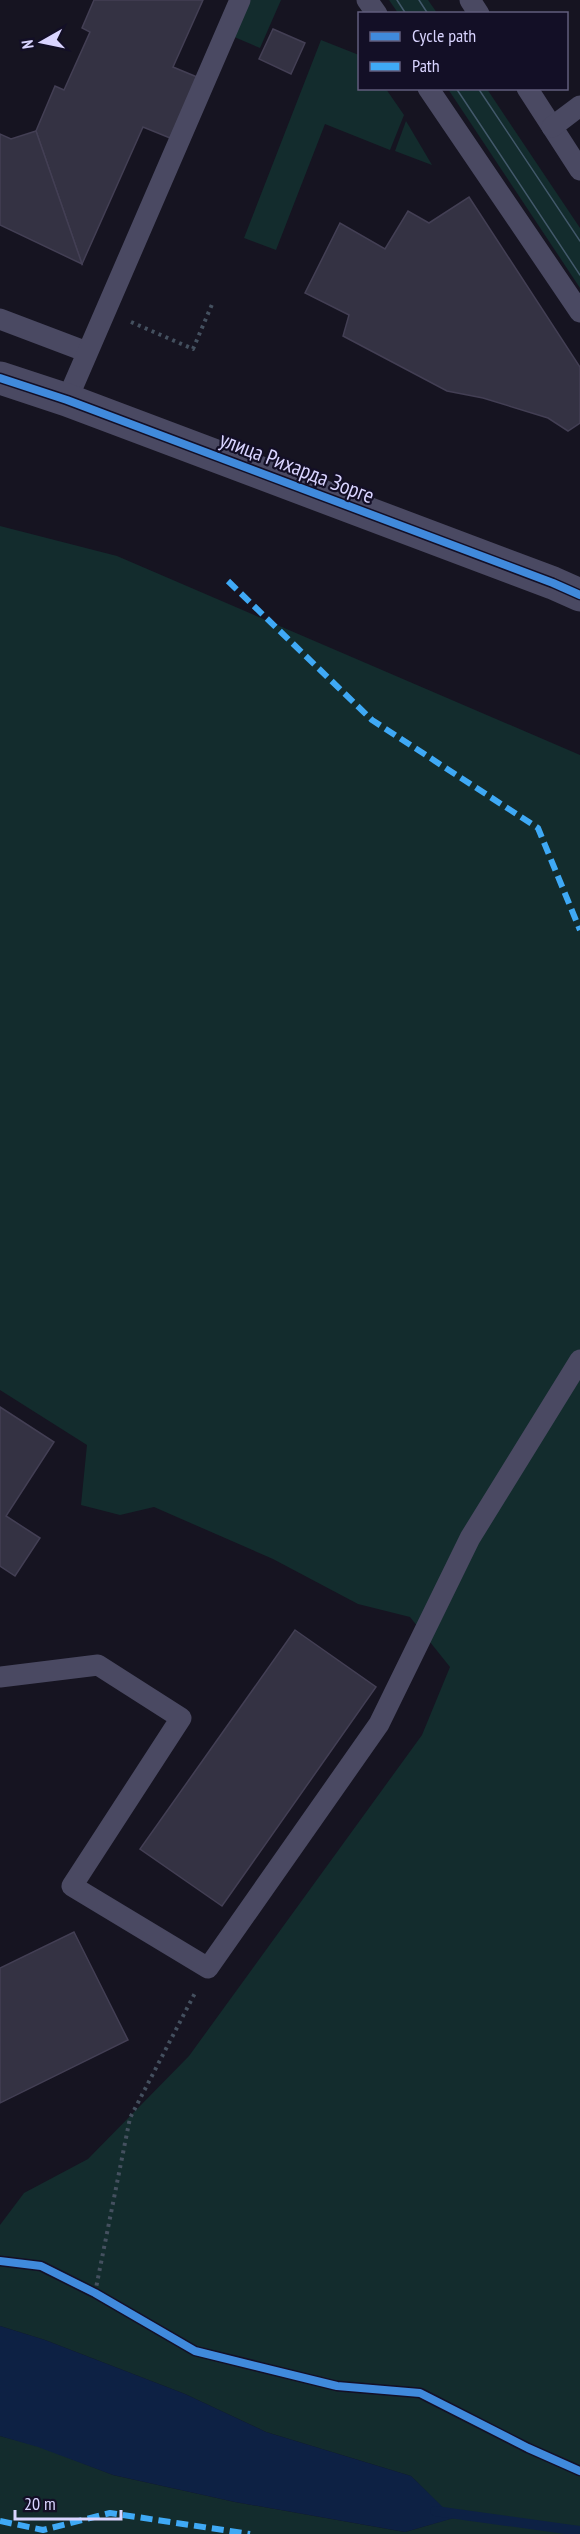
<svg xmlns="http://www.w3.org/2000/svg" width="580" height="2534" font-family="'PT Sans Narrow',sans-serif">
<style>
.green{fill:#132c2d}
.water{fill:#0d2144}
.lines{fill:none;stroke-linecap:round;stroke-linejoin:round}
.stream{stroke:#0d2144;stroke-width:10}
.building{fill:#343243;stroke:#433f54;stroke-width:1.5}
.path{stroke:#44505f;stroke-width:4;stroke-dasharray:3 4.5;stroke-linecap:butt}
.service{stroke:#4a4962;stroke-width:21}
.minor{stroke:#4a4962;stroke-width:33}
.tram{stroke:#43596b;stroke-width:1.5}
.quiet{stroke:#3fa9f5;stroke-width:6;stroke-dasharray:12 6;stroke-linecap:butt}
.cycleway-casing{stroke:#130f26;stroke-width:11}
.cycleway{stroke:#408adc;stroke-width:8}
.labels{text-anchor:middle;stroke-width:4.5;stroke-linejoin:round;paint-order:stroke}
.street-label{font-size:22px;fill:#d9d4ff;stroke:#130f26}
</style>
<rect width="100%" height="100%" fill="#161421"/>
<!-- green -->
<g class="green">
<path d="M248,0H281L260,48L232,36Z"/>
<path d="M389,0H428L437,13H398Z"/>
<path d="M321,40L359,55L360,88L386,89L404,115L390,150L325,124L276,250L244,238Z"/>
<path d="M448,89H487L580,228V288Z"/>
<path d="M406,121L432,165L395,151Z"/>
<path d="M0,526L117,556L580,755V2534H0V2436L38,2446L113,2475L235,2502L405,2532L453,2518L411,2476L266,2432L185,2394L45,2340L0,2326V2225L24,2193L88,2159L189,2056L422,1735L450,1667L410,1617L358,1604L273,1559L154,1507L120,1515L81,1505L87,1445L0,1390Z"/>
</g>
<!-- water -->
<path class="water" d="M0,2326L45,2340L185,2394L266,2432L411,2476L454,2518L405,2532L235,2502L113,2475L38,2447L0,2436Z"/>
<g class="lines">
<!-- stream -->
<path class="stream" d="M435,2511L580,2531"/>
</g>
<!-- building -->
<g class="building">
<path d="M94,0H203L173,67L197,77L170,138L143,127L82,264L36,131L55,86L64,90L90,32L82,28Z"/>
<path d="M273,29L305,43L291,74L259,59Z"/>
<path d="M36,131L82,264L0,225V134L11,139Z"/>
<path d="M469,197L580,367V423L568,431L548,418L483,398L447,391L343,336L349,315L305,293L340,223L385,249L408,211L429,223Z"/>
<path d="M0,1407L54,1442L6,1516L40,1538L15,1576L0,1566Z"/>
<path d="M295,1630L376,1687L222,1906L140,1849Z"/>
<path d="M74,1932L128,2040L0,2103V1968Z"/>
</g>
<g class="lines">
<!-- path -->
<g class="path">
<path d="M131,322L193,349L213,302"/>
<path d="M95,2293L130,2118L195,1993"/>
</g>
<!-- service -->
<g class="service">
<path d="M367,0L377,14"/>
<path d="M470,0L479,14"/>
<path d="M428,88L580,312"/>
<path d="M527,88L580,170"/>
<path d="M552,127L580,106"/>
<path d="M0,319L87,352"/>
<path d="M67,400L240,0"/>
<path d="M0,1677L98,1665L181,1718L72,1886L208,1968L379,1724L470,1538L580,1360"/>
</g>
<!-- minor -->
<path class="minor" d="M0,378L67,400L553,583L580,595"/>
<!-- tram -->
<g class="tram">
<path d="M397,0L406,14"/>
<path d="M419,0L428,14"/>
<path d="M456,88L580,275"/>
<path d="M478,88L580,241"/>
</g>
<!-- quiet -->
<g class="quiet">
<path d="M228,581L372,720L538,828L580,930"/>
<path d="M0,2521L43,2530L110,2513L250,2534"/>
</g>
<defs>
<g id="cycleway">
<path d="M0,378L67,400L553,583L580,595"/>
<path d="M0,2261L41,2266L95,2293L195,2351L337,2386L420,2393L528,2448L580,2471"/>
</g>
</defs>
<!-- cycleway casing -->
<use href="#cycleway" class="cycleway-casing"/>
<!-- cycleway -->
<use href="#cycleway" class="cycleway"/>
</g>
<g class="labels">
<!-- street labels -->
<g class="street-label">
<text transform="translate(297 467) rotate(21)" y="8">улица Рихарда Зорге</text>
</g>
</g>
<!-- legend -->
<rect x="358" y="12" width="210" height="78" fill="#130f26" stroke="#625e7d" stroke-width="1.5"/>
<rect x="370" y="32" width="30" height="9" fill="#408adc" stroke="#625e7d" stroke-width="1.5"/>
<text x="412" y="42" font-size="18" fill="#d9d4ff">Cycle path</text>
<rect x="370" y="62" width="30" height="9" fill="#3fa9f5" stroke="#625e7d" stroke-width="1.5"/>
<text x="412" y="72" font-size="18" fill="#d9d4ff">Path</text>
<!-- north arrow -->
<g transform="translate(42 42) rotate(261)" stroke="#130f26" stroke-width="4.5" paint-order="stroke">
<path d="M0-4.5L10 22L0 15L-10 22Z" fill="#d9d4ff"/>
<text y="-9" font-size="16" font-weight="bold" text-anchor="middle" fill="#d9d4ff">N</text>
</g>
<!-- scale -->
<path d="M15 2510v9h106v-9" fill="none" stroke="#d9d4ff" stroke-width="3"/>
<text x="24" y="2510" font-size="18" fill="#d9d4ff" stroke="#130f26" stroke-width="4.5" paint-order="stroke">20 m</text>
</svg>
